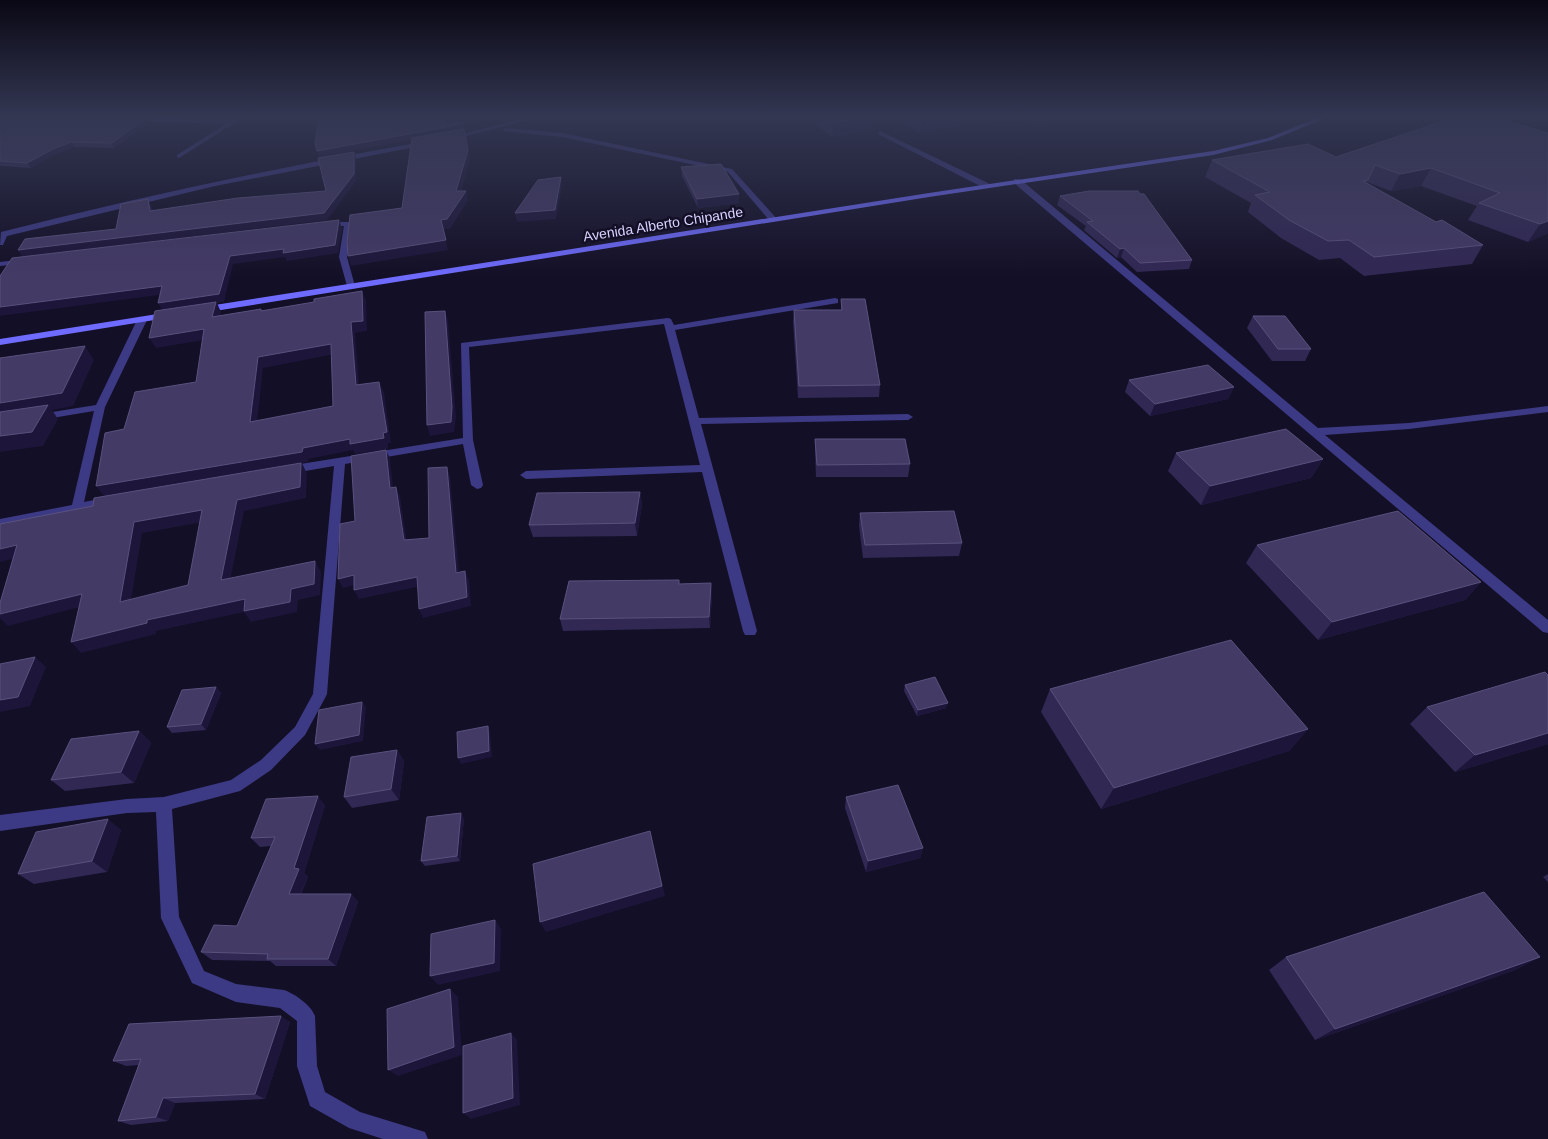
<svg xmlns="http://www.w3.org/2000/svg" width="1548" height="1139" font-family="Arial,sans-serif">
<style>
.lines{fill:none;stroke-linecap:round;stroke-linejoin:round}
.minor{fill:#3d3a85;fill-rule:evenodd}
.secondary{fill:#6f6bff;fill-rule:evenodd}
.wall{fill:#312854}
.shaded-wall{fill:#1d163a}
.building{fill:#433a66;stroke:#5a527e;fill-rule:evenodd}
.labels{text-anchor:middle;stroke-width:5;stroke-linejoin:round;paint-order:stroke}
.far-street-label{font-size:14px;fill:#d9d4ff;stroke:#130f26}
</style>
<rect width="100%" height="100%" fill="#130f26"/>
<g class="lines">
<!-- minor -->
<g class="minor">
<path d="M135,117L232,120L236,117H244L179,158L177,157V155L226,124L136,121L133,119Z"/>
<path d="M529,117H541L450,140L447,138Z"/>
<path d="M505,128L562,133L732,169L777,219L770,221L728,172L562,137L503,131Z"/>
<path d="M880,131L990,184L991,186L984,188L878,134Z"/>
<path d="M428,141L431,143L430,144L215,186L7,236L3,245H0L1,232C142,196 284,166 428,141Z"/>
<path d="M1014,179H1020L1318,428L1409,423L1548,406V412L1409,429L1325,435L1548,620V633L1543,632L1014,183Z"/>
<path d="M322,222H348L352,224L347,257L355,286L354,288L347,286L339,257L344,226H322Z"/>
<path d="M25,259H28V263L0,266V262Z"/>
<path d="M835,298L838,299V303L675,330L699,418L908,414L913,417L908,420L701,424L757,631L755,635H745L743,631L702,472L526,479L520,475L526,471L700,465L664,324L469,347L473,440L483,485L481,488L477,489L471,485L463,444L345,464L327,694L325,698L305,735L271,770L240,791L172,809L179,917L204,971L236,984L284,990C295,994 311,1005 315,1016L317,1066L325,1092L360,1112L425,1132L428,1139H383L349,1128L310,1106L297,1066V1021L280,1008L236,1002L192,983L161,918L156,812L127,813L0,831V815L127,799L164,797L231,780L261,760L295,727L313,694L334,466L288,474L282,470L288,466L463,438L461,343L668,318L671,319L674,325Z"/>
<path d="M142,317L147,320L105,407L84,502L110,497L116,501L114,504L0,527V519L72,505L94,411L40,420L35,417L40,414L96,405L137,320Z"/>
</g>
<!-- secondary -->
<g class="secondary">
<path d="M1319,117H1328L1272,140L1213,155L929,197L202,313L198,310L202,307L929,193L1213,151L1268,138Z"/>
<path d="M170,312L174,315L173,317L0,345V339Z"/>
</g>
</g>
<!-- wall -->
<g class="wall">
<path d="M0,117L146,118L148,123L114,148L74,147L56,154L31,168L0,166Z"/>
<path d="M807,117H871L870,130L832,137Z"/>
<path d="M896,117H1048L1046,123L986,120L920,133Z"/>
<path d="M1531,117H1548V121L1534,120Z"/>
<path d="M1548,133V233L1528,242L1468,220L1477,206L1421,186L1391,191L1367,182L1366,183L1436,222L1483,245L1472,264L1364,276L1340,258L1319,260L1281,238L1248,212L1251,203L1205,177L1212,160L1336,157Z"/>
<path d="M681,167L739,203L698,208L682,176Z"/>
<path d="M1060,196L1192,260L1189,269L1137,272L1121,257L1117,258L1084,230L1086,226L1057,205Z"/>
<path d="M841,299L880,385L879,397L798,398L793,322L794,310H841Z"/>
<path d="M1253,316L1311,349L1305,361H1272L1247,328Z"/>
<path d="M1129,380L1234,387L1228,399L1150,416L1125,392Z"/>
<path d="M815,439L910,464L908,477H816L815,451Z"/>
<path d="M1176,453L1323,459L1311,478L1201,505L1168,471Z"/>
<path d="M640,492L642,504L637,536L533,537L529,525Z"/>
<path d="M860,513L962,543L959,556L863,558L859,526Z"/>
<path d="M1257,545L1481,582L1465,600L1318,640L1246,563Z"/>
<path d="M711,583L712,595L710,628L563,631L560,619L679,584Z"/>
<path d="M905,685L946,708L917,716L904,691Z"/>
<path d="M216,687L221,693L206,730L172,733L167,727Z"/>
<path d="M1050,689L1308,729L1289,751L1101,809L1041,712Z"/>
<path d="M1427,707L1548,744L1455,772L1410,724Z"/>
<path d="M139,731L151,743L134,783L65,791L51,780Z"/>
<path d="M397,750L404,761L399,800L352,808L344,797Z"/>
<path d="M846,797L923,848L920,858L866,872L845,808Z"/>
<path d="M325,805L304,873L308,877L301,894H351L358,902L336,966H276L270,961L212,960L201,952L237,926L271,846L260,847L251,838Z"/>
<path d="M464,818L460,861L425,866L421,861Z"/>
<path d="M121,830L107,872L34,884L18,874Z"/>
<path d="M1548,874V882L1543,877Z"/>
<path d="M1286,957H1540L1515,970L1315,1040L1269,970Z"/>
<path d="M290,1022L265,1099L175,1103L168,1121L131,1125L118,1121L139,1065L126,1066L113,1061Z"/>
</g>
<!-- shaded-wall -->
<g class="shaded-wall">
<path d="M868,117H871L870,130L832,137L833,123Z"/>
<path d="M929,117H986V120L920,133L922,119Z"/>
<path d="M146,118L148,123L114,148L112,143Z"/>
<path d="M463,124L470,159L459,200L456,191L464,130L319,157L317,151Z"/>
<path d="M71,142L74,147L56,154L31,168L27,163L53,149Z"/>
<path d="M354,152L356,158V181L327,220L23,257L18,250L324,213Z"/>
<path d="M1431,168L1421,186L1391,191L1400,174Z"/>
<path d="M561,177L562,186L556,219L517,222L515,213Z"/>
<path d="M466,191L468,200L450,229H443L448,250L351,266L348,256L441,220Z"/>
<path d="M739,194V203L698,208L697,199Z"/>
<path d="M148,199L152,207L154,218L150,211Z"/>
<path d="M339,220L342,228L338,253L287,261L285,257L233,264L224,302L217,303L221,312L217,327L163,311L158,303L230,256Z"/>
<path d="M1548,221V233L1528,242L1540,224Z"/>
<path d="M1124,248L1121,257L1117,258L1120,249Z"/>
<path d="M162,286L166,294L0,316V307Z"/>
<path d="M362,291L366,301L367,331L355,333L360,395L356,385L351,322Z"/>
<path d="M445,311L448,320L456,417L454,432L430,436L427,425Z"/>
<path d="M204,329L210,339L156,348L149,338Z"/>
<path d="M331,344L335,354L263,368L256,432L250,422L258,357Z"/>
<path d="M85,346L94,360L73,406L52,410L58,419L43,446L0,452V403Z"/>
<path d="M379,382L384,392L391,443H388V449L355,454L353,450L308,459V462L302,463L307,474L306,498L244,511L228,591L221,580L237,500L105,497L96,486L303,448Z"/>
<path d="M1234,387L1228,399L1150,416L1155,404Z"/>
<path d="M386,450L390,459L394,497L390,488Z"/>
<path d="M1323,459L1311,478L1201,505L1210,486Z"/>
<path d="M447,467L450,476L460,582L456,573Z"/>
<path d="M396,487L400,496L408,549L404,540Z"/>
<path d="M640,492L642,504L637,536L635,523Z"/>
<path d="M202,510L209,521L142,533L129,612L120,602L134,522Z"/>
<path d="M17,545L27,555L0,562V549Z"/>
<path d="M315,561L321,572L320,595L298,600L297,612L251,622L244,612L156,631V634L81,653L71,642L147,620L291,589Z"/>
<path d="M465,571L469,580L471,606L423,618L419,609Z"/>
<path d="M354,575L359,584L343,588L338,579Z"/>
<path d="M417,577L421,586L359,599L354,590Z"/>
<path d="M1481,582L1465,600L1318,640L1332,622Z"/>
<path d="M711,583L712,595L710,628L709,617Z"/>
<path d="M82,594L91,604L8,626L0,618V614Z"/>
<path d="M35,657L46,667L30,706L0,712V700Z"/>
<path d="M216,687L221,693L206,730L201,724Z"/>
<path d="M362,702L366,707L363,741L320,750L315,744Z"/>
<path d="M948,703L946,708L917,716L918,710Z"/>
<path d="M488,726L490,732L492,757L461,764L458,758Z"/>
<path d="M1308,729L1289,751L1101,809L1114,788Z"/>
<path d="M139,731L151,743L134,783L121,772Z"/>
<path d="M1548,733V744L1455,772L1475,755Z"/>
<path d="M397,750L404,761L399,800L391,789Z"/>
<path d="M318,796L325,805L304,873L308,877L297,902L289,894L294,868Z"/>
<path d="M461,813L464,818L460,861L457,856Z"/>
<path d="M108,819L121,830L107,872L92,861Z"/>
<path d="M650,831L665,896L546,932L540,922Z"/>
<path d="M923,848L920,858L866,872L868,861Z"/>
<path d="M351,894L358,902L336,966L328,959Z"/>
<path d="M495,920L501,929L500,971L438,985L430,976Z"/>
<path d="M1540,957L1515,970L1315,1040L1335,1029Z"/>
<path d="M450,989L458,997L462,1055L398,1076L388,1070Z"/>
<path d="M281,1016L290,1022L265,1099L255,1094Z"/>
<path d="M511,1033L517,1040L520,1105L471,1119L463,1113Z"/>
<path d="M163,1098L175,1103L168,1121L156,1117Z"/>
</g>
<!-- building -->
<g class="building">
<path d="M0,117H132L146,118L112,143L71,142L53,149L27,163L0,161Z"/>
<path d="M320,117H442L448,124L463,122V124L317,151L315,143L318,123Z"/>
<path d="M825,117H868L833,123Z"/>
<path d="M1455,117H1493L1548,133V221L1540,224L1479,203L1500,193L1431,168L1400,174L1375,165L1368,180L1363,181L1436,222L1442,220L1483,245L1374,257L1349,240L1328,241L1289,220L1255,195L1270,192L1212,160L1308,144L1336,157Z"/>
<path d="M464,129L468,150L456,191H466L447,219L441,220L446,240L348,256L347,242L350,215L402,208L412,138Z"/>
<path d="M354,152V174L324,213L18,250L25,239L116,229L121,204L148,199L150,211L238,198L326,191L318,158Z"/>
<path d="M721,164L739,194L697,199L681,167Z"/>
<path d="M561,177L555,210L515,213L538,180Z"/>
<path d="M1089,191H1138L1140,194H1144L1192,260L1140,263L1124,248L1120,249L1087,222L1093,221L1060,196Z"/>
<path d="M339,220L335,245L283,253L284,249L230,256L219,294L158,303L162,286L0,307V276L12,258Z"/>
<path d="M362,291L363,321L351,322L356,385L379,382L387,432L383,433L384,438L350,444V439L303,448L302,452L96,486L105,433L124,429L135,392L196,382L204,329L149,338L155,311L216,302L212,317L261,309V311L314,302V299ZM331,344L333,406L250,422L258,357Z"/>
<path d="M841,299H865L880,385L799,386L794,310H842Z"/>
<path d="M445,311L452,407L451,422L427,425L425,312Z"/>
<path d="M1253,316H1285L1311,349H1278Z"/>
<path d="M85,346L62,393L0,403V358Z"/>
<path d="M1208,365L1234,387L1155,404L1129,380Z"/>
<path d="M48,405L32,432L0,436V412Z"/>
<path d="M1286,429L1323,459L1210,486L1176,453Z"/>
<path d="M815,439H905L910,464L817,465Z"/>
<path d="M386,450L390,488L396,487L404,540L429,538L428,468L447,467L456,573L465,571L467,597L419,609L417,577L354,590V575L338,579L340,524L355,521L351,456Z"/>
<path d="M301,463L300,487L237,500L221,580L315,561L314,584L291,589L290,602L244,611L245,599L147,620V623L71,642L82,594L0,614V603L17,545L0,549V524L93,506L94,498ZM202,510L188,585L120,602L134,522Z"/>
<path d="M640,492L635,523L529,525L537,493Z"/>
<path d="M954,511L962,543L865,545L860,513Z"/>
<path d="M1398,511L1481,582L1332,622L1257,545Z"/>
<path d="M679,580V584L711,583L709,617L560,619L569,581Z"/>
<path d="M1231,640L1308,729L1114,788L1050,689Z"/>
<path d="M35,657L18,697L0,700V664Z"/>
<path d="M1545,672L1548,675V733L1475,755L1427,707Z"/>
<path d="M935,677L948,703L918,710L905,685Z"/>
<path d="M216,687L201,724L167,727L182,690Z"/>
<path d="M362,702L359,735L315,744L319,710Z"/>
<path d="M488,726L489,751L458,758L457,732Z"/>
<path d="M139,731L121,772L51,780L71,739Z"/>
<path d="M397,750L391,789L344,797L351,757Z"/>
<path d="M898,785L923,848L868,861L846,797Z"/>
<path d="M318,796L294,868L299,869L289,894H351L328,959H267L268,954L201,952L214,925L237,926L275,837L251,838L266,799Z"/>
<path d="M461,813L457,856L421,861L427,817Z"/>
<path d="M108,819L92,861L18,874L36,832Z"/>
<path d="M650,831L662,886L540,922L533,864Z"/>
<path d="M1484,892L1540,957L1335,1029L1286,957Z"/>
<path d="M495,920L494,963L430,976L431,934Z"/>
<path d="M450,989L454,1047L388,1070L387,1009Z"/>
<path d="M281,1016L255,1094L163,1098L156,1117L118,1121L141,1059L113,1061L129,1024Z"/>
<path d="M511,1033L513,1098L463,1113V1046Z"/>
</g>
<!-- sky -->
<linearGradient id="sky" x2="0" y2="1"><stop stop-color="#0a0815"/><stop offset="0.42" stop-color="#333752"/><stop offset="1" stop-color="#333752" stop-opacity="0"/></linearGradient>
<rect width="1548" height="277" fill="url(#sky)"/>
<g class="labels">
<!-- far-street labels -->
<g class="far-street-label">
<text transform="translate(663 224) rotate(-9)" y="5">Avenida Alberto Chipande</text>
</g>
</g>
</svg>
